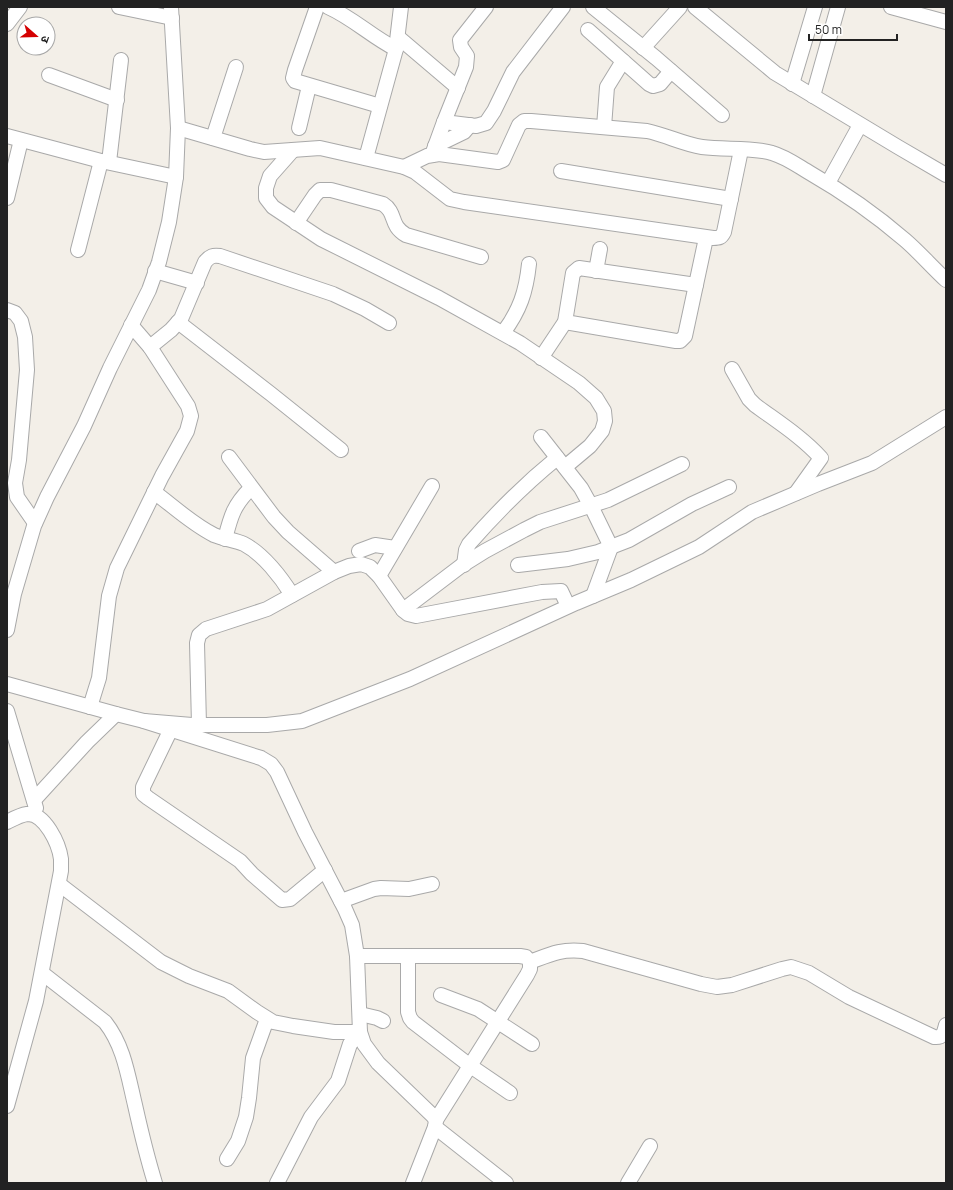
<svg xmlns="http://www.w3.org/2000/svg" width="953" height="1190" font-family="Manrope,'Noto Sans Devanagari',sans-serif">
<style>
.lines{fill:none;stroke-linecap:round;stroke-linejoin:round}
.minor-casing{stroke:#a9a9a9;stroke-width:16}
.minor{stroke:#fff;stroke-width:14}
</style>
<rect width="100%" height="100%" fill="#f3efe8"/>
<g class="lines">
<defs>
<g id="minor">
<path d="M119,7L172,18"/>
<path d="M317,7L295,70L293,78L295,81L380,106"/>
<path d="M328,7C353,18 372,37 396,49"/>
<path d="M593,7L656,58L722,115"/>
<path d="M695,7L775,73L898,147L946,175"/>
<path d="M891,7L946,22"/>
<path d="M7,24L20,7"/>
<path d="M588,30L649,84L653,86L660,84L671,71"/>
<path d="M398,37L458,88"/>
<path d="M643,48L680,7"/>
<path d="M49,75L117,100"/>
<path d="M792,84L815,7"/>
<path d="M813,96L838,7"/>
<path d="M444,122L476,126L486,123L494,111L513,72L563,7"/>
<path d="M604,127L607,87L623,61"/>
<path d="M178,128L250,149L264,152L320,148L404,167L415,172L450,199L464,202L713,238C719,238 721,238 724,232L741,150"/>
<path d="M299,128L309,86"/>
<path d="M7,136L101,161L176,177"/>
<path d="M213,138L236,67"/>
<path d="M435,146L464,132L470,125"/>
<path d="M293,150L270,176L266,188V198L273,207L321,239L439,298L520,343L579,383L596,398L604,411L605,421L602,431L590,446L565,467"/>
<path d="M432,155L444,122L466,67L467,56L461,47L460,40L486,7"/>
<path d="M366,158L396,49L401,7"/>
<path d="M109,162L121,60"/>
<path d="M404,167L427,156L439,154L498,162L503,160L519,125L524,121H531L647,131C666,135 683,144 702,147C724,150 753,147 772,153C786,157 798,166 810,173C843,192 876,215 905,240C919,252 932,267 946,280"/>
<path d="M561,171L731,199"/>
<path d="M828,183L860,125"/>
<path d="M7,198L21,140"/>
<path d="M296,223L315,195L320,190H331L383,204C397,213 389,225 406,235L481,257"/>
<path d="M78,250L101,161"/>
<path d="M155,271L197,283"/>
<path d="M596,271L600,249"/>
<path d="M7,310L15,313L21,321L25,337L27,370L19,460L15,483L17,497L35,523"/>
<path d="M178,322L271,394L341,450"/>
<path d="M565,322L676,341H680L685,336L706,238"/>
<path d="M503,333C520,310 526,292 529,264"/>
<path d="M150,347L171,330L181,319L205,262C210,256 213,255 220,256L333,294L365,309L389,323"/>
<path d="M541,358L565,322L573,273L579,268L696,285"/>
<path d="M732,369L749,399L755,405C778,422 802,437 821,458L796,493"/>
<path d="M541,437L581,488L591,506L611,547L593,596"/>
<path d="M229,457L274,517L288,532L334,572"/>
<path d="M154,492C173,506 192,524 214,535C224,539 235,540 244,544C263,554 281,577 292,595"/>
<path d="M225,539C231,515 234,505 251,488"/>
<path d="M359,551L375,545L395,548"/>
<path d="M464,565L466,550L469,544C496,513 525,484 557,458"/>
<path d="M518,565L568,559L598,552L629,540L692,504L729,487"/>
<path d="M379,576L432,486"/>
<path d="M403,610L461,566L485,551L524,530L540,522L608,500L682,464"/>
<path d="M7,630L14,594L34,526L47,497L84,426L110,368L149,290L159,262L169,222L176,177L178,128L171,7"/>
<path d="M7,684L116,714L144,721L261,758L271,764L277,772L305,832L345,909L352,925L357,956L360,1032L364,1044L378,1063L433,1116L436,1120L435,1127L413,1183"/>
<path d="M90,707L99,678L109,596L117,568L162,476L187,431L191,416L188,406L150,347L131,325"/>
<path d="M7,711L36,808"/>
<path d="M144,721L192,725H267L302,721L410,679L576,603L631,580L699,547L752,512L818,484L872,463L946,417"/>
<path d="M199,725L197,643L199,635L206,629L267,609L334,572L349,566L361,564L370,567L379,576L403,610L408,614L416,616L542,592L561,591L568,606"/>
<path d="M171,729L143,787V794L148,798L240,861L252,874L282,900L290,899L325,870"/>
<path d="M34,800L87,742L116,714"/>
<path d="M7,822C13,819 20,815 27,814C45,813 59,844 61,859C61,863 61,867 61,871L36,1001L7,1106"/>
<path d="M59,884L161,962L189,976L228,991L257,1012L273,1022L293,1026L334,1032H360"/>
<path d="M341,901L374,889L381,888L409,889L432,884"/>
<path d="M357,956H520L526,957L530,962V969L527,975L436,1120"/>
<path d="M408,956V1012L410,1018L413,1022L469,1065L510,1093"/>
<path d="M530,962C551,954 560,949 583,951L701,984L717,987L732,985L782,969L791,967L809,973L849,997L934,1037C943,1038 944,1033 946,1025"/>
<path d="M42,973L105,1022C124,1046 128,1076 135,1105C141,1132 147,1157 155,1183"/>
<path d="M441,995L478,1009L532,1044"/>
<path d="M360,1014L377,1018L383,1021"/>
<path d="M435,1127L506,1183"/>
<path d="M227,1159L238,1141L246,1117L249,1098L253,1058L267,1019"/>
<path d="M277,1183L311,1117L338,1081L350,1044L354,1040L361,1037"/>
<path d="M628,1183L650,1146"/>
</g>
</defs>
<!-- minor casing -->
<use href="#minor" class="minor-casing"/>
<!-- minor -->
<use href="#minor" class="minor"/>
</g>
<!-- border -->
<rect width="953" height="1190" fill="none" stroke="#222222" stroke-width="16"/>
<!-- north arrow -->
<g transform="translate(36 36) rotate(110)"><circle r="19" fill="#ffffff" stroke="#a7a7a7"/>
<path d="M0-3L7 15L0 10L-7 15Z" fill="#d40001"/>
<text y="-6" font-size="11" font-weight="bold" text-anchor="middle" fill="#222222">उ</text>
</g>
<!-- scale -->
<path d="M809 34v6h88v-6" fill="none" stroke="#222222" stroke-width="2"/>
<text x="815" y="34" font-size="12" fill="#222222" stroke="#ffffff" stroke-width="3" paint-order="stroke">50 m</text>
</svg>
